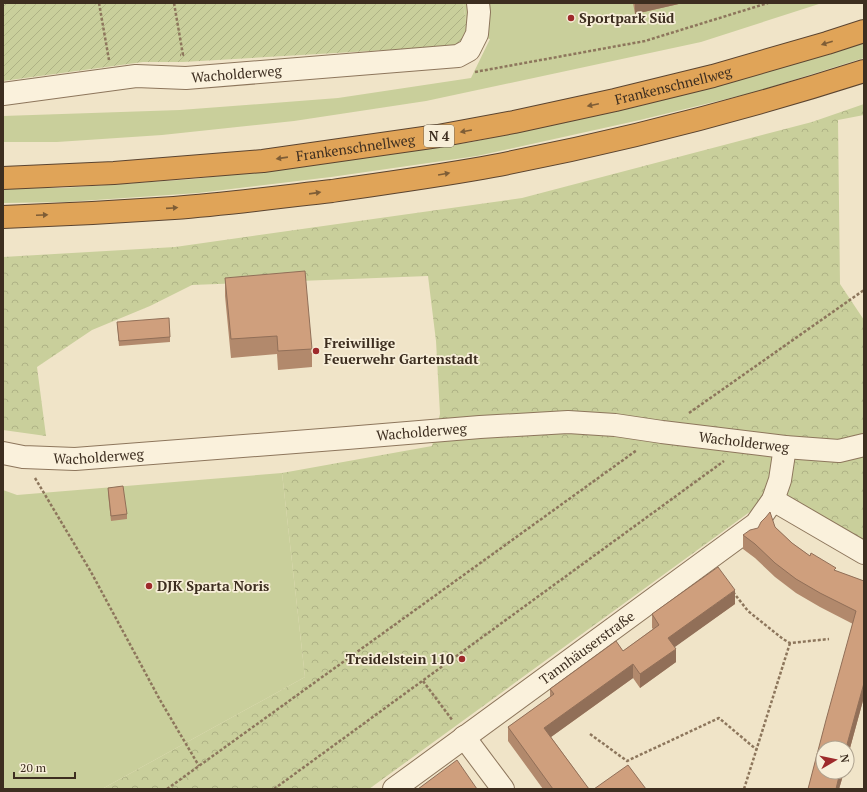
<svg xmlns="http://www.w3.org/2000/svg" width="867" height="792" font-family="'PT Serif',serif">
<style>
.grass{fill:#c9cf9b}
.forest{fill:url(#forest-crowns)}
.garden{fill:url(#garden-furrows)}
.lines{fill:none;stroke-linecap:round;stroke-linejoin:round}
.minor-casing{stroke:#8d765c;stroke-width:24}
.highway-casing{stroke:#5b4430;stroke-width:24}
.path{stroke:#8d765c;stroke-width:2.5;stroke-dasharray:3 2;stroke-linecap:butt}
.minor{stroke:#faf1dc;stroke-width:22}
.highway{stroke:#e0a458;stroke-width:22}
.wall{fill:#b2896c}
.shaded-wall{fill:#916f58}
.building{fill:#cf9f7d;stroke:#916f58}
.oneway{fill:#7e5d36}
.poi-dot{fill:#9e2a2b;stroke:#f7eed8;stroke-width:1.5}
.labels{text-anchor:middle;stroke-width:3.5;stroke-linejoin:round;paint-order:stroke}
.shield{fill:#f7eed8;stroke:#756857;stroke-width:1}
.shield-label{font-size:13px;font-weight:bold;fill:#3d2e20}
.poi-label{font-size:14px;font-weight:bold;fill:#3d2e20;stroke:#f7eed8;text-anchor:start}
.street-label{font-size:14px;fill:#3d2e20;stroke:#f7eed8}
</style>
<defs>
<pattern id="forest-crowns" width="20" height="18" patternUnits="userSpaceOnUse"><rect width="20" height="18" fill="#c9cf9b"/><path d="M2 6a3 3 0 1 1 6 0M12 15a3 3 0 1 1 6 0" fill="none" stroke="#aeb285"/></pattern>
<pattern id="garden-furrows" width="10" height="10" patternUnits="userSpaceOnUse"><rect width="10" height="10" fill="#c9cf9b"/><path d="M-1 1l2-2M0 10L10 0M9 11l2-2" fill="none" stroke="#aeb285"/></pattern>
</defs>
<rect width="100%" height="100%" fill="#f0e4c8"/>
<!-- grass -->
<g class="grass">
<path d="M463,3H822L701,42L426,101L294,121L162,135L57,142H3V116L180,110L338,98L471,78L490,39L468,34Z"/>
<path d="M864,42V58L755,92L640,120L477,156L331,177L198,193L66,202L3,203V188H63L194,179L328,163L472,142L636,107L750,77Z"/>
<path d="M282,473L305,677L102,789H3V490L17,495Z"/>
</g>
<!-- forest -->
<path class="forest" d="M864,104V115L838,120L840,284L864,320V541L769,490L751,511L369,789H102L305,677L282,473L432,446L440,414L436,341L428,276L192,285L150,306L92,330L37,367L46,436L3,430V257L175,247L522,198L812,122Z"/>
<!-- garden -->
<path class="garden" d="M3,3H463L468,34L457,46L183,62H143L3,81Z"/>
<g class="lines">
<defs>
<g id="minor">
<path id="s1" d="M3,94L136,76L186,78L458,56L469,50L477,34L479,12L478,3"/>
<path id="s2" d="M3,453L23,457L75,459L347,438L480,427L568,422L615,425L662,432L785,447L839,451L864,445"/>
<path d="M773,500L864,553"/>
<path d="M464,737L503,789"/>
<path id="s3" d="M394,789L756,524L773,500L780,480L785,447"/>
</g>
<g id="highway">
<path id="s4" d="M3,178L114,173L263,161L438,136L514,122L615,100L713,76L827,43L864,31"/>
<path d="M3,217C60,215 117,212 174,208C227,204 280,197 332,191C386,183 440,176 493,166C618,142 742,110 864,71"/>
</g>
</defs>
<!-- minor casing -->
<use href="#minor" class="minor-casing"/>
<!-- highway casing -->
<use href="#highway" class="highway-casing"/>
<!-- path -->
<g class="path">
<path d="M99,3L109,60"/>
<path d="M174,3L183,55H180"/>
<path d="M475,72L645,41L768,3"/>
<path d="M689,413L864,290"/>
<path d="M35,478L91,572L160,700L199,766"/>
<path d="M733,592L748,611L783,639L790,643L829,639"/>
<path d="M423,681L453,721"/>
<path d="M590,734L627,761L719,718L757,750"/>
<path d="M167,789L637,450"/>
<path d="M274,789L724,461"/>
<path d="M744,789L790,643"/>
</g>
<!-- minor -->
<use href="#minor" class="minor"/>
<!-- highway -->
<use href="#highway" class="highway"/>
</g>
<!-- wall -->
<g class="wall">
<path d="M633,3H683L635,14Z"/>
<path d="M225,278L312,349V367L278,370L277,354L231,358L225,296Z"/>
<path d="M117,322L170,337V342L119,346Z"/>
<path d="M108,488L127,514V519L111,521L108,493Z"/>
<path d="M775,527L792,543L810,556L836,571L864,581V697L847,759V748L823,772H844L839,789H808L853,624L820,607L796,593L775,577L755,558L743,549V535Z"/>
<path d="M735,604L674,647L676,662L640,688L633,678L551,737L589,789H543L508,741V727L550,697V689L623,651L653,629L652,628V614Z"/>
</g>
<!-- shaded-wall -->
<g class="shaded-wall">
<path d="M635,3H683L635,14Z"/>
<path d="M735,590V604L668,652V638Z"/>
<path d="M676,649V662L640,688V674Z"/>
<path d="M633,664V678L544,742V728Z"/>
<path d="M864,683V697L847,759V748H846Z"/>
<path d="M840,772H844L839,789H836Z"/>
</g>
<!-- building -->
<g class="building">
<path d="M305,271L312,349L278,351L277,336L231,339L225,278Z"/>
<path d="M169,318L170,337L119,341L117,322Z"/>
<path d="M123,486L127,514L111,516L108,488Z"/>
<path d="M770,512L775,527L792,543L810,556L811,553L836,568L834,570L864,581V683L846,748H823V772H840L836,789H808L826,720L856,611L820,593L796,579L775,563L755,544L743,535L750,530L758,528L761,522L766,517Z"/>
<path d="M718,567L735,590L668,638L676,649L640,674L633,664L544,728L589,789H553L508,727L554,694L550,689L616,641L623,651L659,625L652,614Z"/>
<path d="M457,760L477,789H418Z"/>
<path d="M628,765L646,789H594Z"/>
</g>
<!-- one-way arrows -->
<defs><path id="oneway-solid" d="M-6-.8H1V-3.2L6.5 0L1 3.2V.8H-6Z"/></defs>
<g class="oneway">
<use href="#oneway-solid" transform="translate(827 43) rotate(163)"/>
<use href="#oneway-solid" transform="translate(593 105) rotate(168)"/>
<use href="#oneway-solid" transform="translate(466 131) rotate(170)"/>
<use href="#oneway-solid" transform="translate(282 158) rotate(172)"/>
<use href="#oneway-solid" transform="translate(444 174) rotate(-10)"/>
<use href="#oneway-solid" transform="translate(315 193) rotate(-8)"/>
<use href="#oneway-solid" transform="translate(172 208) rotate(-4)"/>
<use href="#oneway-solid" transform="translate(42 215) rotate(-2)"/>
</g>
<!-- markers -->
<g class="poi-dot">
<circle cx="571" cy="18" r="4"/>
<circle cx="316" cy="351" r="4"/>
<circle cx="149" cy="586" r="4"/>
<circle cx="462" cy="659" r="4"/>
</g>
<g class="labels">
<!-- shield labels -->
<rect class="shield" x="424" y="125" width="30" height="22" rx="3"/>
<g class="shield-label">
<text x="439" y="141">N 4</text>
</g>
<!-- poi labels -->
<g class="poi-label">
<text x="579" y="23">Sportpark Süd</text>
<text x="324" y="348">Freiwillige<tspan x="324" dy="16">Feuerwehr Gartenstadt</tspan></text>
<text x="157" y="591">DJK Sparta Noris</text>
<text x="454" y="664" text-anchor="end">Treidelstein 110</text>
</g>
<!-- street labels -->
<g class="street-label">
<text dy="5" stroke="none"><textPath href="#s1" startOffset="235">Wacholderweg</textPath></text>
<text dy="5" stroke="none"><textPath href="#s4" startOffset="678">Frankenschnellweg</textPath></text>
<text dy="5" stroke="none"><textPath href="#s4" startOffset="354">Frankenschnellweg</textPath></text>
<text dy="5" stroke="none"><textPath href="#s2" startOffset="420">Wacholderweg</textPath></text>
<text dy="5" stroke="none"><textPath href="#s2" startOffset="744">Wacholderweg</textPath></text>
<text dy="5" stroke="none"><textPath href="#s2" startOffset="96">Wacholderweg</textPath></text>
<text dy="5" stroke="none"><textPath href="#s3" startOffset="239">Tannhäuserstraße</textPath></text>
</g>
</g>
<!-- border -->
<rect width="867" height="792" fill="none" stroke="#3d2e20" stroke-width="8"/>
<!-- north arrow -->
<g transform="translate(835 760) rotate(81)"><circle r="19" fill="#f7eed8" stroke="#ada18e"/>
<path d="M0-3L7 15L0 10L-7 15Z" fill="#9e2a2b"/>
<text y="-6" font-size="11" font-weight="bold" text-anchor="middle" fill="#3d2e20">N</text>
</g>
<!-- scale -->
<path d="M14 772v6h61v-6" fill="none" stroke="#3d2e20" stroke-width="2"/>
<text x="20" y="772" font-size="12" fill="#3d2e20" stroke="#f7eed8" stroke-width="3" paint-order="stroke">20 m</text>
</svg>
